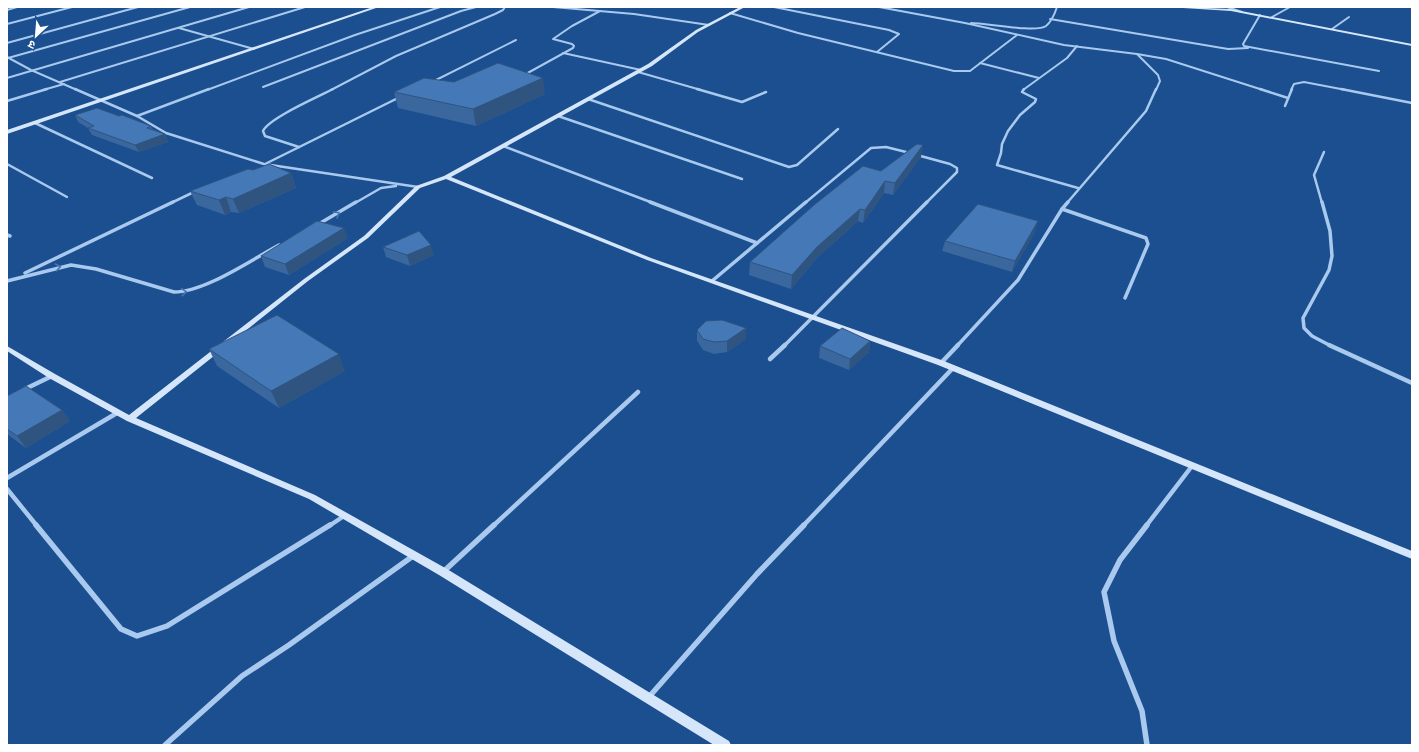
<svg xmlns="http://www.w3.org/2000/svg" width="1419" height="752" font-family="'Alegreya Sans','Noto Sans Devanagari',sans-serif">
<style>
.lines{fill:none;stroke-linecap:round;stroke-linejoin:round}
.street-far4{stroke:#a9c9ee;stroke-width:2}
.street-far3{stroke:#a9c9ee;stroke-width:2.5}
.street-far2{stroke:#a9c9ee;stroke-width:3.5}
.street-far1{stroke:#a9c9ee;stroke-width:4.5}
.street{stroke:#a9c9ee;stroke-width:5.5}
.secondary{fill:#d6e6fa;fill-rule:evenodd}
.wall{fill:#3a679d}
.shaded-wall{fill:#305480}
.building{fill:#4478b7;stroke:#305480}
.oneway{stroke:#4674ac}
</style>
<rect width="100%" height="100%" fill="#1b4f8f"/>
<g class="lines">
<!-- street-far4 -->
<g class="street-far4">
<path d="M553,7L634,14L709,25"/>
<path d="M774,7L889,30L899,34L877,52"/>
<path d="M879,7L965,23L1064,45L1137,54L1158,75L1160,81L1156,90"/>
<path d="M1227,7L1242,12"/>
<path d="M7,10L17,7"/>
<path d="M730,13L798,33L954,71H970L1017,35"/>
<path d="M1260,15L1243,44L1244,46L1379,71"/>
<path d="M1272,17L1290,7"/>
<path d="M1050,19L1228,49L1248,48"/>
<path d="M971,23C986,23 1036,33 1046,26C1051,22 1055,13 1057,7"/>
<path d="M7,24L72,7"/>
<path d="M179,28L254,49"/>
<path d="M1332,29L1349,17"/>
<path d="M7,43L138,7"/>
<path d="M563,53L641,70"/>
<path d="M1137,54L1166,59L1263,90"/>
<path d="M7,57L31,70L77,90"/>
<path d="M8,58L190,7"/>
<path d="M980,63L1039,78"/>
<path d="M638,72L701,90"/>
<path d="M524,75L573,48L574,46L572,44L553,39L572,26L600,11"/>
<path d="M7,78L249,7"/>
<path d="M60,82L305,7"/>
<path d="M432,82L516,40"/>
<path d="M263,87L461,11L476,7"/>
<path d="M43,90L64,84"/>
<path d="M207,90L355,35L440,7"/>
<path d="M331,90L396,56L495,14L503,10L505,7"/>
<path d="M1023,90L1067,58L1077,46"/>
<path d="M1291,90L1294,84L1304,82L1346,90"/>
</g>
<!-- street-far3 -->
<g class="street-far3">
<path d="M75,89L137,116L166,133L264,164L418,187"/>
<path d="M697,89L742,102L766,92"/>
<path d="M1024,89L1022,92L1036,99L1035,102L1020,115L1008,131L1002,144L1001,153L997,165L1078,188"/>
<path d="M1260,89L1288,98"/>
<path d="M1341,89L1412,103"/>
<path d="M588,99L789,167L797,165L838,129"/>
<path d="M7,101L47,89"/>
<path d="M1285,106L1292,89"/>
<path d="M137,116L209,89"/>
<path d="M558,116L742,179"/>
<path d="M35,123L152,178"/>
<path d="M503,146L653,203"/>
<path d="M299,147L265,136L263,131C269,118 318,97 333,89"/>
<path d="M917,155L950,164L957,168V172L926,203"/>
<path d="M7,164L67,197"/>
<path d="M265,164L400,97"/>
<path d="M171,203L196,191"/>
<path d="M355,203L381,188L396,186"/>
<path d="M805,203L871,148L886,147L910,153"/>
<path d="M1067,203L1146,111L1156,89"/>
<path d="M1322,203L1314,175L1324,152"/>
</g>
<!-- street-far2 -->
<g class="street-far2">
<path d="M650,202L757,243"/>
<path d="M1322,202L1330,231L1332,256L1329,270L1303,318L1304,328L1312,336L1331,346"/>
<path d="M1062,209L1146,238L1148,244L1125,298"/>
<path d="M317,225L356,202"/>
<path d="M7,235L10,236"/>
<path d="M25,273L173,202"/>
<path d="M7,281L71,265L96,269L174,292C205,292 251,260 279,245"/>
<path d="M712,281L806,202"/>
<path d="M784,346L927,202"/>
<path d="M957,346L1018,280L1062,209L1068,202"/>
</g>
<!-- street-far1 -->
<g class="street-far1">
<path d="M1329,345L1412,383"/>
<path d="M770,359L785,345"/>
<path d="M941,363L958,345"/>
<path d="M23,390L52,376"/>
<path d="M7,478L117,413"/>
<path d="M7,489L37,526"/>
<path d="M329,526L344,516"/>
<path d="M493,526L638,392"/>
<path d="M803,526L953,368"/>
<path d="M1146,526L1192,466"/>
</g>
<!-- street -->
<g class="street">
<path d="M36,525L121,629L137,636L167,626L330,525"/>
<path d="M443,572L494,525"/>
<path d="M648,698L757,574L804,525"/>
<path d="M165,745L242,676L289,645L413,556"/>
<path d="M1147,745L1142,711L1114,641L1104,592L1120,560L1147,525"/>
</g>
<!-- secondary -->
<g class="secondary">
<path d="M373,7H379L7,134V130Z"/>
<path d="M740,7H745L698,32L652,66L451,177L651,258L944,361L1412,551V559L938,365L647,260L446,179L420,188L368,238L308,281L136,418L315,495L447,569L729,741L731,745H714L439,575L309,499L127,421L49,378L7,351V346L55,374L129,415L304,279L364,236L416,186L444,176L648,64L696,30Z"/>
<path d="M1181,7L1231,9L1412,44V46L1231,11L1183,8Z"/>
</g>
</g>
<!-- wall -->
<g class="wall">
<path d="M394,92L545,94L476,126L398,108Z"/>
<path d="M75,115L151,126L152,129L165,134L168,142L139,152L92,135L88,128L78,122Z"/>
<path d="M921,157L893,195L884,193L863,223L858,221L816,259L791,289L749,275L750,262L881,171Z"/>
<path d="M253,170L291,173L296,188L239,213L231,212L225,215L197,205L190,191Z"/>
<path d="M1035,232L1012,272L942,251L945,241Z"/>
<path d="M348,238L289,275L265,267L261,256Z"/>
<path d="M383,247L434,255L410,266L386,257Z"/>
<path d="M746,328V339L727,352L714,354L703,350L697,341V330Z"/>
<path d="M870,341L869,352L849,370L819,358L820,346Z"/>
<path d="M209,349L345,371L279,408L217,366Z"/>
<path d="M7,396L62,410L70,421L26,448L7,434Z"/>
</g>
<!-- shaded-wall -->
<g class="shaded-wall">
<path d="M543,78L545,94L476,126L473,109Z"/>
<path d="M165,134L168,142L139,152L135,145Z"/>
<path d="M923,145L921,157L893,195L895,183Z"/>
<path d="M291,173L296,188L239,213L233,199Z"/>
<path d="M885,181L884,193L863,223L865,210Z"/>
<path d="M226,197L231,212L225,215L219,200Z"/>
<path d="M860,209L858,221L816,259L791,289L792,275L817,247Z"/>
<path d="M1038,221L1035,232L1012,272L1015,261Z"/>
<path d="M344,228L348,238L289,275L285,264Z"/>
<path d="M431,245L434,255L410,266L407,255Z"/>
<path d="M746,328V339L727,352V341Z"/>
<path d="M870,341L869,352L849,370L850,359Z"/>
<path d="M339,354L345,371L279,408L271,391Z"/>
<path d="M62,410L70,421L26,448L17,436Z"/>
</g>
<!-- building -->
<g class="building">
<path d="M498,63L543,78L473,109L394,92L424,78L454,82Z"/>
<path d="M97,108L119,116L122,115L151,126L147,128L165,134L135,145L88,128L94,126L75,115Z"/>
<path d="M917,144L923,145L895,183L885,181L865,210L860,209L817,247L792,275L750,262L814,205L863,166L881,171Z"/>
<path d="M269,164L291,173L233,199L226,197L219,200L190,191L248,169L253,170Z"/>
<path d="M978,204L1038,221L1015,261L945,241Z"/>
<path d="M317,221L344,228L285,264L261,256Z"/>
<path d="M419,231L431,245L407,255L383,247Z"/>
<path d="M277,315L339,354L271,391L209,349Z"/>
<path d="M722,320L746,328L727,341L714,342L703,339L697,330L706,321Z"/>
<path d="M842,328L870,341L850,359L820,346Z"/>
<path d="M26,386L62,410L17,436L7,429V396Z"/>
</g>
<!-- one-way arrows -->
<defs><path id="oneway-chevron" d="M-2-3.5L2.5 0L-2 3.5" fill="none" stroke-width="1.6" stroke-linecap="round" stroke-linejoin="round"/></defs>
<g class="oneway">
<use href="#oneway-chevron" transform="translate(337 214) rotate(-29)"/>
<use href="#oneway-chevron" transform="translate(58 267) rotate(-11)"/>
<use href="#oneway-chevron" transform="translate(184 292) rotate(-4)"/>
</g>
<!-- border -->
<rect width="1419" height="752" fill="none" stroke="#ffffff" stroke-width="16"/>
<!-- north arrow -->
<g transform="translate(36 36) rotate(206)" stroke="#1b4f8f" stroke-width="3" paint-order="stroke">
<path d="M0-3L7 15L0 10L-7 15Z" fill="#ffffff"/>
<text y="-6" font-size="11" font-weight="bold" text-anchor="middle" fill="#ffffff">उ</text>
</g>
</svg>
